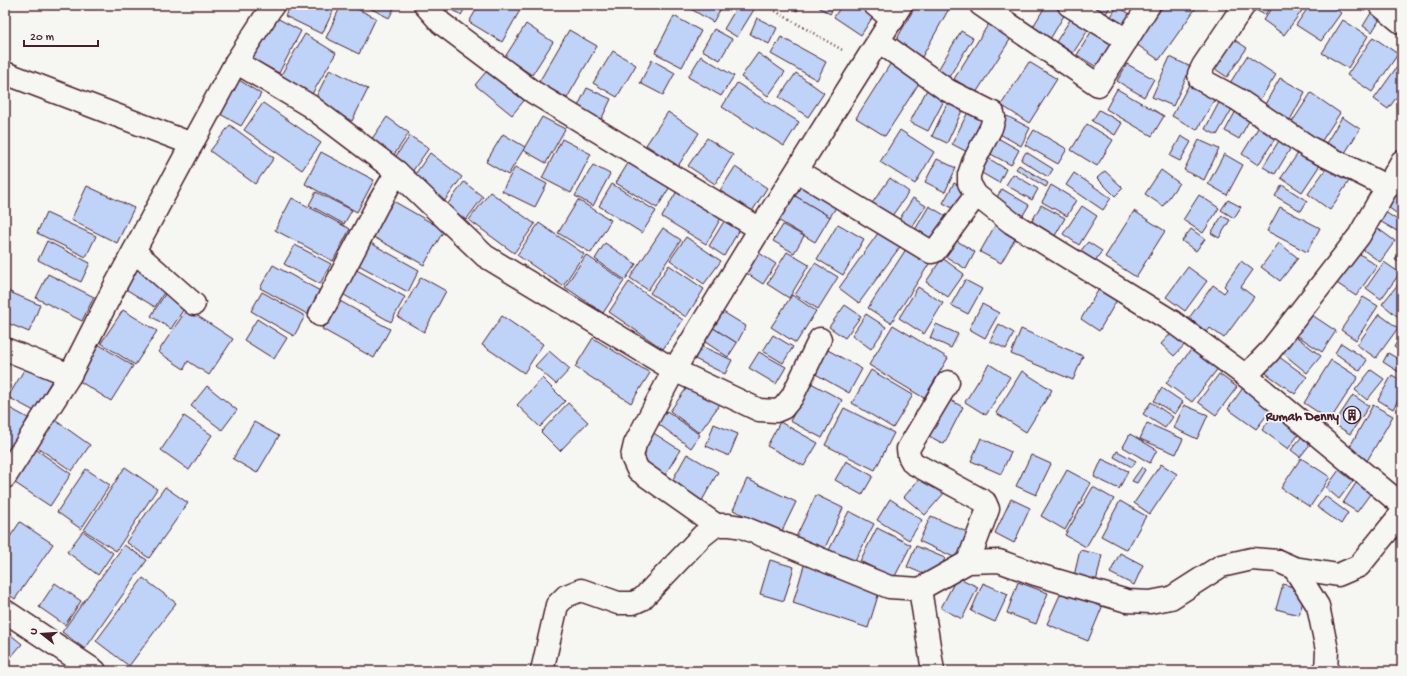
<svg xmlns="http://www.w3.org/2000/svg" width="1407" height="676" font-family="'Gochi Hand',sans-serif">
<style>
.building{fill:#bfd2f7;stroke:#4a1f2b}
.lines{fill:none;stroke-linecap:round;stroke-linejoin:round}
.minor-casing{stroke:#4a1f2b;stroke-width:25}
.path{stroke:#4a1f2b;stroke-width:2.5;stroke-dasharray:1 3;stroke-linecap:butt}
.minor{stroke:#f6f6f2;stroke-width:22}
.labels{text-anchor:middle;stroke-width:3.5;stroke-linejoin:round;paint-order:stroke}
.poi-label{font-size:13px;font-weight:bold;fill:#4a1f2b;stroke:#f6f6f2;text-anchor:end}
</style>
<rect width="100%" height="100%" fill="#f6f6f2"/>
<filter id="ink" filterUnits="userSpaceOnUse"><feTurbulence type="fractalNoise" baseFrequency=".025" numOctaves="2"/><feDisplacementMap in="SourceGraphic" scale="8" xChannelSelector="R" yChannelSelector="G"/><feConvolveMatrix kernelMatrix="1 2 1 2 8 2 1 2 1" color-interpolation-filters="sRGB"/></filter>
<g filter="url(#ink)">
<!-- building -->
<g class="building">
<path d="M291,5H336L322,34L285,16Z"/>
<path d="M341,5H349L376,18L359,54L326,38Z"/>
<path d="M364,5H396L389,18Z"/>
<path d="M445,5H467L461,15Z"/>
<path d="M479,5H523L502,42L469,22Z"/>
<path d="M684,5H723L713,22Z"/>
<path d="M738,5H749L755,8L737,37L724,29Z"/>
<path d="M787,5H801L797,11Z"/>
<path d="M815,5H835L830,14Z"/>
<path d="M842,5H867L876,12L861,35L834,17Z"/>
<path d="M916,5H951L922,57L895,42Z"/>
<path d="M1046,5H1066L1069,7L1049,41L1031,30Z"/>
<path d="M1082,5H1111L1104,17Z"/>
<path d="M1164,5H1198L1159,60L1136,44Z"/>
<path d="M1251,5H1271L1265,15L1250,7Z"/>
<path d="M1274,5H1306L1284,35L1263,20Z"/>
<path d="M1310,5H1330L1341,13L1321,41L1296,25Z"/>
<path d="M1117,6L1133,16L1123,33L1107,24Z"/>
<path d="M1075,12L1092,24L1073,53L1056,42Z"/>
<path d="M1371,13L1380,19L1372,32L1363,26Z"/>
<path d="M273,16L301,31L279,73L251,58Z"/>
<path d="M674,16L701,31L682,67L655,53Z"/>
<path d="M757,18L777,28L769,44L750,34Z"/>
<path d="M991,20L1013,35L976,93L954,79Z"/>
<path d="M1343,20L1368,36L1348,68L1322,53Z"/>
<path d="M526,24L553,42L532,75L505,57Z"/>
<path d="M714,29L732,39L720,60L702,50Z"/>
<path d="M569,30L597,46L567,98L539,82Z"/>
<path d="M961,31L973,38L949,77L938,70Z"/>
<path d="M1091,32L1117,48L1103,71L1077,55Z"/>
<path d="M305,34L336,53L309,99L278,80Z"/>
<path d="M1229,36L1247,48L1227,77L1209,65Z"/>
<path d="M781,37L826,62L817,80L771,54Z"/>
<path d="M1373,37L1398,54L1372,92L1347,75Z"/>
<path d="M613,51L636,65L617,97L593,83Z"/>
<path d="M758,53L785,72L768,96L741,77Z"/>
<path d="M701,56L734,76L721,96L688,77Z"/>
<path d="M1247,56L1276,75L1259,101L1230,83Z"/>
<path d="M1170,57L1191,67L1173,106L1152,97Z"/>
<path d="M894,58L923,77L885,136L856,118Z"/>
<path d="M652,60L675,73L663,95L640,83Z"/>
<path d="M1029,62L1057,79L1029,123L1001,105Z"/>
<path d="M1127,64L1154,79L1144,97L1117,81Z"/>
<path d="M1399,64L1402,67V90L1388,109L1374,99Z"/>
<path d="M490,67L527,97L512,115L475,85Z"/>
<path d="M330,69L368,89L352,121L314,101Z"/>
<path d="M796,73L824,93L808,117L779,97Z"/>
<path d="M5,78L11,81L5,94Z"/>
<path d="M236,78L261,94L241,126L215,111Z"/>
<path d="M1280,78L1305,92L1290,120L1264,106Z"/>
<path d="M1192,79L1218,93L1197,130L1172,116Z"/>
<path d="M931,82L949,91L928,131L910,122Z"/>
<path d="M737,83L799,122L784,146L722,107Z"/>
<path d="M587,88L611,99L600,122L576,110Z"/>
<path d="M1117,89L1164,116L1152,136L1106,109Z"/>
<path d="M952,93L967,100L947,143L932,136Z"/>
<path d="M1311,93L1340,113L1321,142L1292,122Z"/>
<path d="M1223,95L1236,102L1217,135L1205,129Z"/>
<path d="M263,103L321,143L302,170L244,130Z"/>
<path d="M972,104L993,115L973,155L952,144Z"/>
<path d="M1239,105L1254,112L1239,139L1225,131Z"/>
<path d="M1099,110L1122,123L1115,135L1092,121Z"/>
<path d="M668,112L699,133L678,166L646,145Z"/>
<path d="M1007,116L1030,128L1021,146L998,133Z"/>
<path d="M387,117L409,133L389,162L367,146Z"/>
<path d="M542,117L565,129L546,163L523,150Z"/>
<path d="M1342,117L1360,129L1343,156L1325,145Z"/>
<path d="M1263,120L1280,131L1258,165L1242,154Z"/>
<path d="M1087,124L1113,140L1097,166L1071,150Z"/>
<path d="M230,125L274,158L255,184L210,151Z"/>
<path d="M900,130L934,152L915,184L880,162Z"/>
<path d="M1034,130L1067,149L1058,164L1025,145Z"/>
<path d="M503,134L525,147L508,175L486,162Z"/>
<path d="M1283,134L1295,141L1275,174L1263,167Z"/>
<path d="M410,136L429,148L409,176L391,163Z"/>
<path d="M1181,136L1191,142L1180,161L1170,156Z"/>
<path d="M996,137L1019,150L1011,165L987,152Z"/>
<path d="M707,138L733,155L715,184L688,166Z"/>
<path d="M562,139L591,154L571,193L542,178Z"/>
<path d="M1199,140L1219,149L1204,180L1184,170Z"/>
<path d="M1303,146L1324,159L1302,192L1281,178Z"/>
<path d="M321,152L374,180L357,212L305,184Z"/>
<path d="M1026,152L1053,169L1048,177L1021,160Z"/>
<path d="M430,153L462,177L443,203L411,180Z"/>
<path d="M1224,154L1243,165L1227,195L1208,184Z"/>
<path d="M633,155L674,180L657,208L616,183Z"/>
<path d="M983,155L1006,169L999,183L975,169Z"/>
<path d="M937,159L956,168L945,192L925,182Z"/>
<path d="M1332,160L1353,175L1330,210L1308,194Z"/>
<path d="M593,165L610,174L593,206L575,196Z"/>
<path d="M1019,165L1048,183L1046,187L1016,169Z"/>
<path d="M515,167L547,184L535,207L502,191Z"/>
<path d="M735,167L767,188L751,213L719,192Z"/>
<path d="M1161,170L1179,183L1163,206L1145,194Z"/>
<path d="M1105,171L1123,188L1115,196L1097,178Z"/>
<path d="M1074,173L1111,198L1103,210L1066,185Z"/>
<path d="M1013,174L1038,189L1032,200L1006,185Z"/>
<path d="M801,177L840,201L830,217L792,194Z"/>
<path d="M890,178L909,192L889,220L870,206Z"/>
<path d="M464,182L483,197L466,220L447,205Z"/>
<path d="M954,183L967,190L956,210L943,203Z"/>
<path d="M612,184L656,211L642,233L599,206Z"/>
<path d="M681,184L725,211L706,244L662,217Z"/>
<path d="M1051,185L1076,200L1067,216L1042,202Z"/>
<path d="M1282,185L1307,201L1301,211L1275,196Z"/>
<path d="M87,186L134,208L117,243L71,220Z"/>
<path d="M1392,188L1402,195V217L1382,203Z"/>
<path d="M1002,189L1029,205L1022,217L995,200Z"/>
<path d="M316,192L352,210L344,224L309,205Z"/>
<path d="M490,192L535,224L514,253L469,220Z"/>
<path d="M792,194L830,217L815,242L776,219Z"/>
<path d="M1199,195L1219,208L1203,233L1183,220Z"/>
<path d="M292,198L350,229L333,261L275,230Z"/>
<path d="M388,198L444,230L424,265L368,234Z"/>
<path d="M913,198L926,206L909,231L897,223Z"/>
<path d="M578,200L611,220L591,253L558,233Z"/>
<path d="M1228,200L1241,207L1234,218L1221,210Z"/>
<path d="M1041,205L1065,218L1052,241L1028,228Z"/>
<path d="M929,206L949,218L932,247L912,235Z"/>
<path d="M1082,206L1097,216L1079,245L1063,234Z"/>
<path d="M1280,207L1320,228L1307,252L1267,231Z"/>
<path d="M1382,210L1402,223L1397,231L1376,219Z"/>
<path d="M1134,211L1165,231L1136,277L1105,257Z"/>
<path d="M46,213L96,236L86,257L37,233Z"/>
<path d="M1222,216L1230,220L1219,238L1211,233Z"/>
<path d="M726,218L741,227L724,256L709,246Z"/>
<path d="M997,222L1018,234L1001,263L980,252Z"/>
<path d="M539,223L584,254L563,286L517,255Z"/>
<path d="M838,224L864,239L843,275L817,259Z"/>
<path d="M783,225L804,236L794,253L773,241Z"/>
<path d="M1373,225L1395,241L1380,262L1358,246Z"/>
<path d="M663,228L681,240L648,290L630,278Z"/>
<path d="M881,229L902,244L859,303L839,288Z"/>
<path d="M1191,229L1205,239L1196,251L1182,241Z"/>
<path d="M949,236L975,252L966,269L940,253Z"/>
<path d="M686,237L721,261L704,284L670,260Z"/>
<path d="M47,241L90,263L81,282L38,260Z"/>
<path d="M367,241L419,270L408,292L355,263Z"/>
<path d="M1088,242L1102,251L1092,265L1078,254Z"/>
<path d="M605,243L636,264L625,280L595,259Z"/>
<path d="M910,243L933,258L891,323L868,308Z"/>
<path d="M1279,243L1298,258L1280,281L1261,267Z"/>
<path d="M295,245L331,264L320,284L284,264Z"/>
<path d="M1402,248V264L1395,260Z"/>
<path d="M753,249L776,264L763,284L740,269Z"/>
<path d="M1353,249L1377,266L1356,296L1332,280Z"/>
<path d="M787,252L809,265L789,298L767,284Z"/>
<path d="M586,255L624,281L603,313L565,287Z"/>
<path d="M5,256L8,257L5,267Z"/>
<path d="M942,258L964,274L948,297L926,282Z"/>
<path d="M134,261L170,283L155,307L119,285Z"/>
<path d="M1241,261L1253,270L1241,287L1254,297L1224,338L1210,328L1207,332L1189,318L1213,285L1224,293L1227,289L1224,286Z"/>
<path d="M1384,262L1400,273L1381,299L1366,288Z"/>
<path d="M815,263L838,277L818,309L795,295Z"/>
<path d="M273,265L322,292L309,315L260,288Z"/>
<path d="M669,265L704,289L686,317L650,293Z"/>
<path d="M1188,267L1207,281L1185,311L1166,297Z"/>
<path d="M353,268L405,297L391,322L339,292Z"/>
<path d="M48,274L94,297L82,321L36,298Z"/>
<path d="M421,277L446,291L424,332L398,317Z"/>
<path d="M965,280L982,289L968,314L951,305Z"/>
<path d="M629,282L683,320L663,349L609,312Z"/>
<path d="M1399,283L1402,286V320L1382,304Z"/>
<path d="M918,287L943,303L924,334L899,318Z"/>
<path d="M1099,289L1117,300L1099,331L1081,319Z"/>
<path d="M5,290L40,305L29,332L5,322Z"/>
<path d="M167,291L187,304L171,329L151,316Z"/>
<path d="M262,292L305,316L294,336L251,311Z"/>
<path d="M792,295L816,311L796,343L771,327Z"/>
<path d="M1363,297L1378,306L1356,340L1341,330Z"/>
<path d="M338,300L390,329L374,358L322,329Z"/>
<path d="M982,304L999,313L985,338L969,329Z"/>
<path d="M845,305L861,316L845,338L829,327Z"/>
<path d="M187,309L233,339L209,375L188,361L184,369L158,352Z"/>
<path d="M123,310L157,331L135,365L101,343Z"/>
<path d="M720,310L746,326L737,343L710,326Z"/>
<path d="M1306,311L1336,331L1322,352L1292,332Z"/>
<path d="M866,314L886,327L871,349L852,335Z"/>
<path d="M1379,314L1398,328L1376,358L1357,345Z"/>
<path d="M502,316L543,344L524,373L482,345Z"/>
<path d="M257,319L287,338L274,359L244,340Z"/>
<path d="M936,324L958,334L951,348L930,338Z"/>
<path d="M999,324L1014,333L1006,349L990,341Z"/>
<path d="M893,325L948,358L924,398L869,365Z"/>
<path d="M710,326L737,343L728,357L702,340Z"/>
<path d="M1176,328L1189,340L1174,356L1161,344Z"/>
<path d="M1021,329L1083,356L1073,380L1011,354Z"/>
<path d="M1293,334L1321,356L1307,373L1280,351Z"/>
<path d="M1402,334V352L1394,347Z"/>
<path d="M773,335L793,347L783,363L763,351Z"/>
<path d="M593,338L650,373L631,403L575,367Z"/>
<path d="M1341,343L1367,360L1360,371L1335,353Z"/>
<path d="M98,344L133,366L111,401L76,379Z"/>
<path d="M701,346L732,360L725,374L695,359Z"/>
<path d="M1193,347L1219,367L1192,402L1166,383Z"/>
<path d="M826,349L862,369L849,393L812,372Z"/>
<path d="M549,351L570,369L556,384L535,366Z"/>
<path d="M759,352L786,367L776,384L749,368Z"/>
<path d="M1388,353L1402,361V374L1383,362Z"/>
<path d="M1275,354L1307,377L1295,394L1263,371Z"/>
<path d="M1331,360L1358,377L1330,420L1304,403Z"/>
<path d="M989,364L1010,377L986,415L965,402Z"/>
<path d="M27,365L52,380L34,411L8,397Z"/>
<path d="M871,370L913,395L893,428L852,403Z"/>
<path d="M1371,370L1384,379L1367,400L1355,390Z"/>
<path d="M1022,371L1052,390L1026,432L996,413Z"/>
<path d="M1219,374L1237,387L1216,415L1198,402Z"/>
<path d="M1392,375L1402,381V393L1393,409L1378,400Z"/>
<path d="M542,378L565,401L540,427L517,405Z"/>
<path d="M691,382L720,404L699,433L670,411Z"/>
<path d="M811,383L842,400L822,438L790,421Z"/>
<path d="M1245,385L1274,406L1256,429L1228,409Z"/>
<path d="M207,386L237,410L222,430L191,406Z"/>
<path d="M1162,388L1183,402L1175,414L1154,401Z"/>
<path d="M1353,395L1369,406L1350,434L1334,424Z"/>
<path d="M944,397L963,407L944,444L925,434Z"/>
<path d="M1151,402L1173,417L1165,428L1143,414Z"/>
<path d="M568,403L588,422L560,451L541,432Z"/>
<path d="M1184,405L1208,415L1197,439L1174,428Z"/>
<path d="M1373,405L1393,416L1367,461L1348,450Z"/>
<path d="M6,406L28,418L9,452L5,450Z"/>
<path d="M844,408L894,433L875,470L825,445Z"/>
<path d="M1278,408L1304,427L1288,449L1262,430Z"/>
<path d="M667,411L700,435L691,448L657,423Z"/>
<path d="M49,416L90,445L72,471L31,443Z"/>
<path d="M184,416L212,435L189,470L161,450Z"/>
<path d="M254,422L279,436L257,473L233,459Z"/>
<path d="M780,422L818,443L804,466L767,446Z"/>
<path d="M1147,423L1183,439L1176,454L1140,439Z"/>
<path d="M714,424L738,434L729,456L706,446Z"/>
<path d="M1307,430L1315,438L1300,457L1291,450Z"/>
<path d="M652,432L680,450L665,475L636,456Z"/>
<path d="M1130,434L1157,450L1150,463L1123,447Z"/>
<path d="M981,438L1011,452L1001,474L971,461Z"/>
<path d="M31,446L71,474L50,506L9,479Z"/>
<path d="M1117,451L1136,461L1132,467L1114,457Z"/>
<path d="M687,454L718,472L699,506L668,488Z"/>
<path d="M1031,455L1051,464L1036,495L1016,486Z"/>
<path d="M1301,458L1330,477L1310,507L1281,488Z"/>
<path d="M1102,459L1128,471L1119,489L1094,477Z"/>
<path d="M846,461L873,476L862,495L835,480Z"/>
<path d="M1161,464L1177,474L1150,514L1134,503Z"/>
<path d="M125,467L157,489L116,551L84,530Z"/>
<path d="M1142,467L1145,470L1137,483L1132,481Z"/>
<path d="M86,469L110,485L81,529L57,512Z"/>
<path d="M1067,470L1091,483L1065,530L1041,516Z"/>
<path d="M1339,470L1353,481L1339,499L1326,488Z"/>
<path d="M924,473L945,492L925,515L904,497Z"/>
<path d="M747,479L796,502L781,533L733,510Z"/>
<path d="M1358,480L1373,490L1357,512L1343,503Z"/>
<path d="M165,487L188,503L149,558L126,542Z"/>
<path d="M1093,487L1114,499L1086,547L1065,535Z"/>
<path d="M816,495L843,508L824,550L796,537Z"/>
<path d="M1325,496L1348,513L1341,524L1317,507Z"/>
<path d="M890,499L922,520L909,540L877,520Z"/>
<path d="M1011,499L1030,508L1014,543L995,533Z"/>
<path d="M1120,501L1146,516L1127,550L1101,536Z"/>
<path d="M849,511L874,524L853,565L828,552Z"/>
<path d="M931,516L969,533L958,559L919,541Z"/>
<path d="M20,522L53,544L15,599L5,592V544Z"/>
<path d="M877,528L911,545L894,578L860,561Z"/>
<path d="M83,531L113,553L98,575L67,552Z"/>
<path d="M124,545L147,560L85,649L62,632Z"/>
<path d="M916,546L945,558L936,579L907,567Z"/>
<path d="M1080,550L1102,555L1096,582L1074,576Z"/>
<path d="M1120,553L1143,565L1134,585L1110,573Z"/>
<path d="M770,560L794,567L784,601L760,594Z"/>
<path d="M805,562L881,586L868,628L793,603Z"/>
<path d="M957,577L978,587L962,619L941,608Z"/>
<path d="M143,578L176,603L129,666L96,641Z"/>
<path d="M1018,582L1048,593L1036,624L1007,613Z"/>
<path d="M55,583L81,601L65,625L39,607Z"/>
<path d="M983,583L1008,594L995,622L971,611Z"/>
<path d="M1283,584L1306,591L1299,615L1276,609Z"/>
<path d="M1063,588L1103,605L1088,641L1047,624Z"/>
<path d="M5,630L22,644L5,664Z"/>
</g>
<g class="lines">
<defs>
<g id="minor">
<path d="M425,5L441,23L533,92L760,229"/>
<path d="M875,5L893,20"/>
<path d="M981,5L1098,85L1149,5"/>
<path d="M1069,5L1127,40"/>
<path d="M1244,5L1203,66L1199,74L1200,79L1237,99L1310,148L1388,187"/>
<path d="M1380,5L1402,23"/>
<path d="M880,42L947,90L993,113L994,118L991,128L973,163L969,175V183L976,195L1012,223L1173,322L1246,376L1269,352L1359,236L1402,161"/>
<path d="M236,62L310,106L397,172L485,256L674,370L759,410L776,411L783,408L792,397L820,339"/>
<path d="M5,73L192,144"/>
<path d="M797,171L931,252L935,251L976,195"/>
<path d="M134,251L194,304"/>
<path d="M320,315L378,204L397,172"/>
<path d="M5,349L70,375"/>
<path d="M1246,376L1402,505"/>
<path d="M948,382L908,449L909,456L913,463L985,502L988,509L968,562"/>
<path d="M5,477L70,375L115,286L236,62L273,5"/>
<path d="M716,525L638,470L632,457L635,444L674,370L760,229L901,5"/>
<path d="M1294,568L1318,606L1327,650L1326,671"/>
<path d="M920,589L933,671"/>
<path d="M5,611L95,671"/>
<path d="M542,671L557,605L566,596L581,590L618,603H633L642,599L702,536L716,525H729L742,527L889,587L920,589L968,562L999,561L1035,574L1127,601L1150,602L1171,598L1221,566L1252,559L1278,561L1294,568L1338,575L1359,566L1402,513"/>
</g>
</defs>
<!-- minor casing -->
<use href="#minor" class="minor-casing"/>
<!-- path -->
<path class="path" d="M765,5L844,51"/>
<!-- minor -->
<use href="#minor" class="minor"/>
</g>
</g>
<!-- icons -->
<defs>
<symbol id="building-ring" viewBox="-11 -11 22 22"><circle r="9.5" fill="#f6f6f2" stroke="#4a1f2b" stroke-width="1.5"/><path d="M-4-6H4V6H1V3H-1V6H-4ZM-2.5-4.3h1.7v1.8h-1.7ZM.8-4.3h1.7v1.8H.8ZM-2.5-1h1.7V.8h-1.7ZM.8-1h1.7V.8H.8Z" fill="#4a1f2b"/></symbol>
</defs>
<g fill-rule="evenodd">
<use href="#building-ring" x="1342" y="405" width="20" height="20"/>
</g>
<g class="labels">
<!-- poi labels -->
<g class="poi-label">
<text x="1339" y="420">Rumah Denny</text>
</g>
</g>
<!-- margin -->
<rect width="1407" height="676" fill="none" stroke="#f6f6f2" stroke-width="20"/>
<rect x="10" y="10" width="1387" height="656" fill="none" stroke="#4a1f2b" stroke-width="1.5" filter="url(#ink)"/>
<!-- north arrow -->
<g transform="translate(42 634) rotate(287)" stroke="#f6f6f2" stroke-width="3" paint-order="stroke">
<path d="M0-3L7 15L0 10L-7 15Z" fill="#4a1f2b"/>
<text y="-6" font-size="11" font-weight="bold" text-anchor="middle" fill="#4a1f2b">U</text>
</g>
<!-- scale -->
<path d="M24 40v6h74v-6" fill="none" stroke="#4a1f2b" stroke-width="2"/>
<text x="30" y="40" font-size="12" fill="#4a1f2b" stroke="#f6f6f2" stroke-width="3" paint-order="stroke">20 m</text>
</svg>
